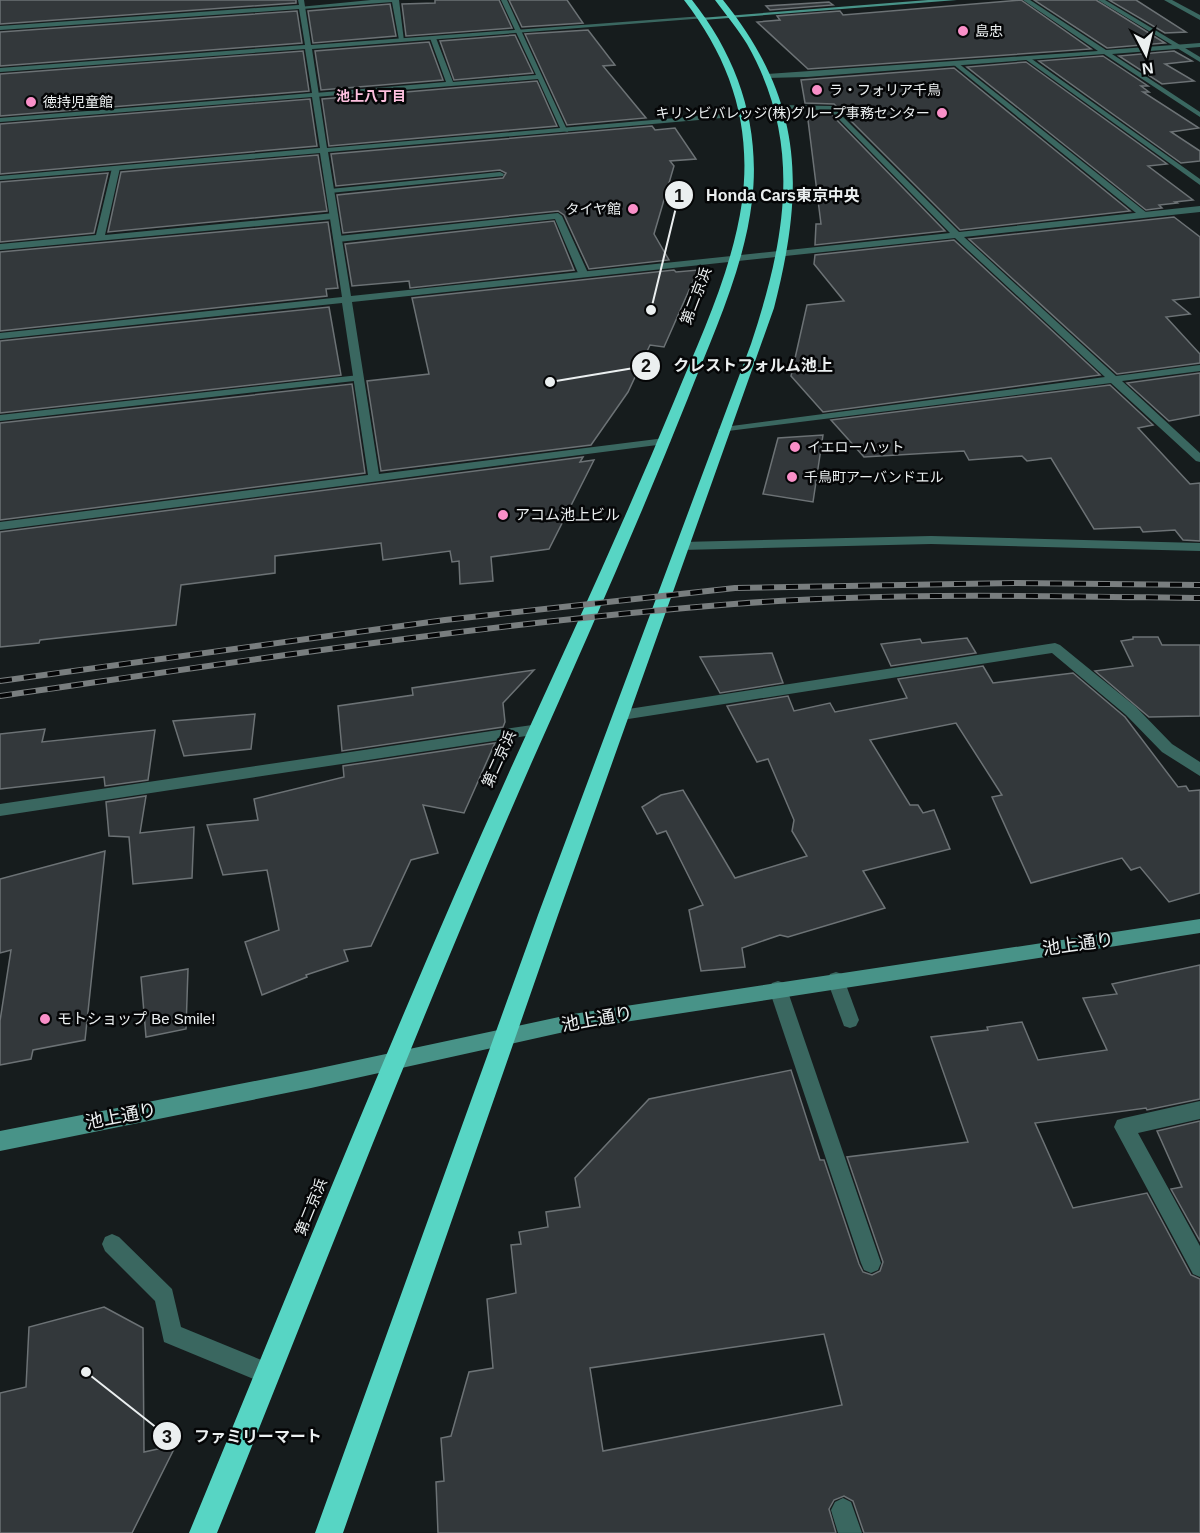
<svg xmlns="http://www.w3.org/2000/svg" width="1200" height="1533" font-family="Helvetica,'Noto Sans JP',sans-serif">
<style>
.building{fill:#33383b;stroke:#6c7275;stroke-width:1.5;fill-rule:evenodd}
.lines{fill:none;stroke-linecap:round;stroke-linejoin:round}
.lane{fill:#3a6760;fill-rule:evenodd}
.street{fill:#3a6760;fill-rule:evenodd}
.secondary{fill:#489388;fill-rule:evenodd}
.highway{fill:#57d5c4;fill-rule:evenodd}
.rail-casing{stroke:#797e7f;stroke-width:6}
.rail{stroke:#050607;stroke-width:4;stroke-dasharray:12;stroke-linecap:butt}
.poi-dot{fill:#f98fc8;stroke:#050607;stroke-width:2}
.labels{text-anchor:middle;stroke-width:5;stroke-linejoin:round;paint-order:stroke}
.far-poi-label{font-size:14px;fill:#ebeff0;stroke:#050607;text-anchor:start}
.far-neighbourhood-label{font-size:14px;font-weight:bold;fill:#fdc0df;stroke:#050607}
.street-label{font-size:15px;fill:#ebeff0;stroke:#050607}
.poi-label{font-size:15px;fill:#ebeff0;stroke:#050607;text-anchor:start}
.near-street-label{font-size:18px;fill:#ebeff0;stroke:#050607}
.leader{fill:none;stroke:#ebeff0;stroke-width:2}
.callout-dot{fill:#ebeff0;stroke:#050607;stroke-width:2}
.mark-label{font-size:18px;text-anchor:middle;font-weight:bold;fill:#111}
.callout-label{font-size:16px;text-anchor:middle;font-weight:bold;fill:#ebeff0;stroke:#050607;stroke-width:5;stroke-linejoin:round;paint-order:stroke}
</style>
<rect width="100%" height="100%" fill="#161c1d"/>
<!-- building -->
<g class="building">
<path d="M0,0H296V3L0,24Z"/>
<path d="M435,0H499L512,28L406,36L402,4L435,3Z"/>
<path d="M509,0H567L583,23L522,27Z"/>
<path d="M1021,0L1091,49L808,69L757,22L780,20L777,16L840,11L843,15Z"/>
<path d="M1034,0H1096L1165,43L1107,48Z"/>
<path d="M1109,0H1136L1186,32L1165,33Z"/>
<path d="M829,2L833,5L770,10L766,6Z"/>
<path d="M390,4L396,36L313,43L308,11Z"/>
<path d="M297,11L302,43L0,66V32Z"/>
<path d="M588,30L615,65L603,66L646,118L567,125L525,34Z"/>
<path d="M515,35L533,73L454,80L440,41Z"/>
<path d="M429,42L443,80L321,90L315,51Z"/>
<path d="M303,51L309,91L0,116V74Z"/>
<path d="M1174,51L1192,61L1165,64L1194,81L1162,84L1119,56Z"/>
<path d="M1103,56L1148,86H1141L1149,92H1143L1199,128L1171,132L1200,151V161L1181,163L1039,61Z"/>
<path d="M1026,62L1167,164L1148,166L1193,200L1175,202L1177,203L1159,205L1162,208L1146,210L967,67Z"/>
<path d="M954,68L1130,211L960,230L834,104L805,103L801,80Z"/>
<path d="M537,81L557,126L329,146L322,99Z"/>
<path d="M310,99L317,146L0,174V124Z"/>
<path d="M807,112H829L945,231L815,245L816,224H821Z"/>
<path d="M652,126L655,130L675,128L696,159L670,161L674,166L654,234L669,260L589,269L564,215L558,211L343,233L337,195L503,178L506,173L500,170L336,186L331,154Z"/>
<path d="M318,155L327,211L108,232L121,172Z"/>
<path d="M108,173L94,233L0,242V182Z"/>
<path d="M1174,217L1200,237V297L1173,300L1190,314L1166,317L1200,354V363L1117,374L969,239Z"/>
<path d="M554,221L574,270L410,288L409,281L352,286L345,244Z"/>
<path d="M328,222L338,288L326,289L327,296L0,331V252Z"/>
<path d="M954,240L1100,375L823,412L791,376L807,305L844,301L814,264L815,255Z"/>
<path d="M674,270L676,272L698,270L664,347L650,345L628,392L591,445L381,471L367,381L429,374L412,298Z"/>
<path d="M329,307L341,375L0,413V341Z"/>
<path d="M1200,373V415L1169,421L1127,383Z"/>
<path d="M352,384L365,473L0,520V423Z"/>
<path d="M1110,385L1153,425L1138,428L1190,484L1200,483V541L1183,540L1175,530L1143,532L1140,527L1094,529L1051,458L1027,461L1022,456L969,460L964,451L864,457L831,420Z"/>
<path d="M823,435L813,502L763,494L778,438Z"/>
<path d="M583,457L580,462L594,460L549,549L491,557L493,581L460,584L459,561L452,562L450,551L383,560L381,543L275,556V573L181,585L176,625L40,640L39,643L0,647V532Z"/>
<path d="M1133,637H1158L1162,645H1200V716L1149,717L1095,671L1133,666L1121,641L1133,639Z"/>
<path d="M967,638L976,653L891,666L881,644L920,639L922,643Z"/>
<path d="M772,653L783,683L720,693L700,657Z"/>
<path d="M983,666L993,683L1073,673L1125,717L1178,787L1186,786L1189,791L1200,790V893L1169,902L1140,867L1131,870L1122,858L1031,883L992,797L1002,795L956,723L870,740L910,805H918L923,813L934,810L950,849L863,871L885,908L788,937L780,935L742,948L745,967L701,971L689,910L703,905L666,831L657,834L642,807L661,795L683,790L735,878L807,856L792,831L794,820L768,759L757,762L727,706L788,696L794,711L830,703L835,712L907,698L898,679Z"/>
<path d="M534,670L503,703L505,722L503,727L342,751L338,706L413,695L412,688Z"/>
<path d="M255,714L251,749L184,756L173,721Z"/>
<path d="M45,729L42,742L155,730L148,780L105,786L104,777L0,789V734Z"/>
<path d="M495,743L464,813L423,805L438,853L411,860L371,946L344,950L348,961L306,975L307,977L262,995L245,942L279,930L267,870L223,875L207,825L258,820L254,799L344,777L343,766Z"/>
<path d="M146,796L140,833L194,827L192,878L133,884L129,837L109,836L106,802Z"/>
<path d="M105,851L85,1040L33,1050L31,1059L0,1065V1021L11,950L0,953V879Z"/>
<path d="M1200,965V1099L1147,1110L1146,1108L1035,1123L1073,1208L1147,1193L1191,1275L1200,1279V1533H864L853,1501L844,1496L834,1500L829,1509L836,1533H438L436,1482L444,1481L441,1438L451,1436L469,1372L493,1368L487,1299L516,1293L511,1245L521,1244L519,1232L548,1227L546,1212L580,1207L575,1178L649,1099L791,1070L820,1160H824L859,1264L863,1272L872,1275L880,1271L883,1262L847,1157L968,1142L931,1037L988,1030L987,1027L1022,1022L1038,1060L1107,1050L1083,998L1117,994L1112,984ZM824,1334L842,1405L603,1451L590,1368Z"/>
<path d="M188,969L186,1029L146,1037L141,977Z"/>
<path d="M1200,1121V1241L1171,1189L1182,1187L1157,1131Z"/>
<path d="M104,1307L143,1328L144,1452L176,1445L132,1533H0V1393L26,1387L29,1327Z"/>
</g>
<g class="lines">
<!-- lane -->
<g class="lane">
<path d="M371,0H399L404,41L399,40L392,2L302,9L299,7Z"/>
<path d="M501,0H507L568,132L561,130L538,79L315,97L311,95L315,93L446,82L430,38L433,36L436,38L453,82L536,75Z"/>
<path d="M1098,0H1105L1200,57V62Z"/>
<path d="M1164,0H1172L1200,15V20Z"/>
<path d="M1025,57H1029L1200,179V185L1025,59Z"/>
<path d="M954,63H958L1147,213V217H1141L954,65Z"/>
<path d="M116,166L120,168L105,235L334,213L338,216L334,219L0,250V244L96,235L112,168Z"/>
<path d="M500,172L504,174L503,176L330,193L326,191L330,189Z"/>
<path d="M558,213L562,216L588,273L586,275L578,273L555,219L338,242L334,239L338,236Z"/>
<path d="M359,375L363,376V380L0,421V415Z"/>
<path d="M836,972L842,974L859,1020L856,1026L850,1028L844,1026L827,980L830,974Z"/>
<path d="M778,981L784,983L787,989L881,1263L878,1270L871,1273L864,1270L861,1263L769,989L772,983Z"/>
<path d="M1200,1101V1119L1138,1133L1200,1246V1277L1193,1274L1114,1127L1117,1120L1124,1118Z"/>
<path d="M112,1234L119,1237L172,1289L181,1327L276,1366L279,1374L276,1382L268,1385L164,1342L155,1301L105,1251L102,1244L105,1237Z"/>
</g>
<!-- street -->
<g class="street">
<path d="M298,0H304L311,45L703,16L706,18L312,49L327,148L745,112L749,114L745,116L328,152L351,296L950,233L830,110L779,109L775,107L779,105L832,106L959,232L1200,206V212L964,237L1116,376L1200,365V371L1122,381L1200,453V462L1196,461L1111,383L720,432L718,430L724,427L1105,377L955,238L352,302L379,474L665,438L671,441L665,444L0,530V522L368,475L342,303L0,339V333L342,297L320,153L0,180V176L320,148L312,97L0,122V118L312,93L305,49L0,72V68L305,45L299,9L0,30V26L299,5Z"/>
<path d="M1023,0H1030L1106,50L1200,43V47L1112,54L1200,112V117L1104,54L807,77L767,78L764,76L767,74L1098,51Z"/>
<path d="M931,536L1200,543V551L931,544L682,550L676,546L682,542Z"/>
<path d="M1055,643L1060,645L1136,707L1172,744L1200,762V776L1162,752L1126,715L1052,653L622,720L615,715L622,710Z"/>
<path d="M539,724L544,725L546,729L544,733L539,734L0,816V804Z"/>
<path d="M843,1498L851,1502L862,1533H838L831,1510L835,1502Z"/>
</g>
<!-- secondary -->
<g class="secondary">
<path d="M928,0H957L703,20L700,18Z"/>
<path d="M1200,919V933L573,1030L311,1088L0,1151V1131L311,1070L573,1014Z"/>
</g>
<!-- highway -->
<g class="highway">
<path d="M684,0H692C738,58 761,126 752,201C744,269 713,334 688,398C639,521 585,643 531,764C420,1017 321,1276 217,1533H189C296,1274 400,1013 516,757C570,639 625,520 675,399C701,336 732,271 742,202C752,125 731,61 684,0Z"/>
<path d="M715,0H723C804,101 805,187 774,308L558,915L343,1533H315L538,915L751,344C785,241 804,144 747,44C738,29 726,15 715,0Z"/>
</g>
<defs>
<g id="rail">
<path d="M0,681L445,620L735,588L1014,583L1200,585"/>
<path d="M0,696C244,661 488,623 734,604C889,592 1045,596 1200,598"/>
</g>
</defs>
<!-- rail casing -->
<use href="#rail" class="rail-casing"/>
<!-- rail -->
<use href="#rail" class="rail"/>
</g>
<!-- markers -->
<g class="poi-dot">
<circle cx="963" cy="31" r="6"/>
<circle cx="817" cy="90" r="6"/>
<circle cx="31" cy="102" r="6"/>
<circle cx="942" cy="113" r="6"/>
<circle cx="633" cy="209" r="6"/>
<circle cx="795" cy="447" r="6"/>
<circle cx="792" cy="477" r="6"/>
<circle cx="503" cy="515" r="6"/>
<circle cx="45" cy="1019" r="6"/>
</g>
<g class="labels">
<!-- far-poi labels -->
<g class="far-poi-label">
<text x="975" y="36">島忠</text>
<text x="829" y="95">ラ・フォリア千鳥</text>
<text x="43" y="107">徳持児童館</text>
<text x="930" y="118" text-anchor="end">キリンビバレッジ(株)グループ事務センター</text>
<text x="621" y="214" text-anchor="end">タイヤ館</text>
<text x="807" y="452">イエローハット</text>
<text x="804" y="482">千鳥町アーバンドエル</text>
</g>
<!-- far-neighbourhood labels -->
<g class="far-neighbourhood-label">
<text x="371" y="101">池上八丁目</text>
</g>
<!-- street labels -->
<g class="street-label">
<text transform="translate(696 296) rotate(-69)" y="5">第二京浜</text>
<text transform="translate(499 759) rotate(-66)" y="5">第二京浜</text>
<text transform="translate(311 1207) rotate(-68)" y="5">第二京浜</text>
</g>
<!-- poi labels -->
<g class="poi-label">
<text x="515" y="520">アコム池上ビル</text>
<text x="57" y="1024">モトショップ Be Smile!</text>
</g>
<!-- near-street labels -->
<g class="near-street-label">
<text transform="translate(1078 944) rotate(-8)" y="6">池上通り</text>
<text transform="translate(597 1019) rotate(-10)" y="6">池上通り</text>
<text transform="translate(121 1116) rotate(-11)" y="6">池上通り</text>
</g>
</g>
<!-- callouts -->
<path class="leader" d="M651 310L679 195M550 382L646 366M86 1372L167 1436"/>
<g class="callout-dot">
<circle cx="651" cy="310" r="6"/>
<circle cx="550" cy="382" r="6"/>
<circle cx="86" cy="1372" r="6"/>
<circle cx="679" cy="195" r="15"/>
<circle cx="646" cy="366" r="15"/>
<circle cx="167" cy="1436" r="15"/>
</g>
<g class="mark-label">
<text x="679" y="202">1</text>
<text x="646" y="372">2</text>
<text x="167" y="1443">3</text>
</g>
<g class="callout-label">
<text x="783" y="201">Honda Cars東京中央</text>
<text x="753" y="371">クレストフォルム池上</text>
<text x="258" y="1442">ファミリーマート</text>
</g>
<!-- north arrow -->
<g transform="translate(1146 54) rotate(173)" stroke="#050607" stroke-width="4.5" paint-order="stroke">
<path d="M0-4.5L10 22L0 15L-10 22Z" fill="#ebeff0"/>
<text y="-9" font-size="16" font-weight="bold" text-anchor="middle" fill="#ebeff0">N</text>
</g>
</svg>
